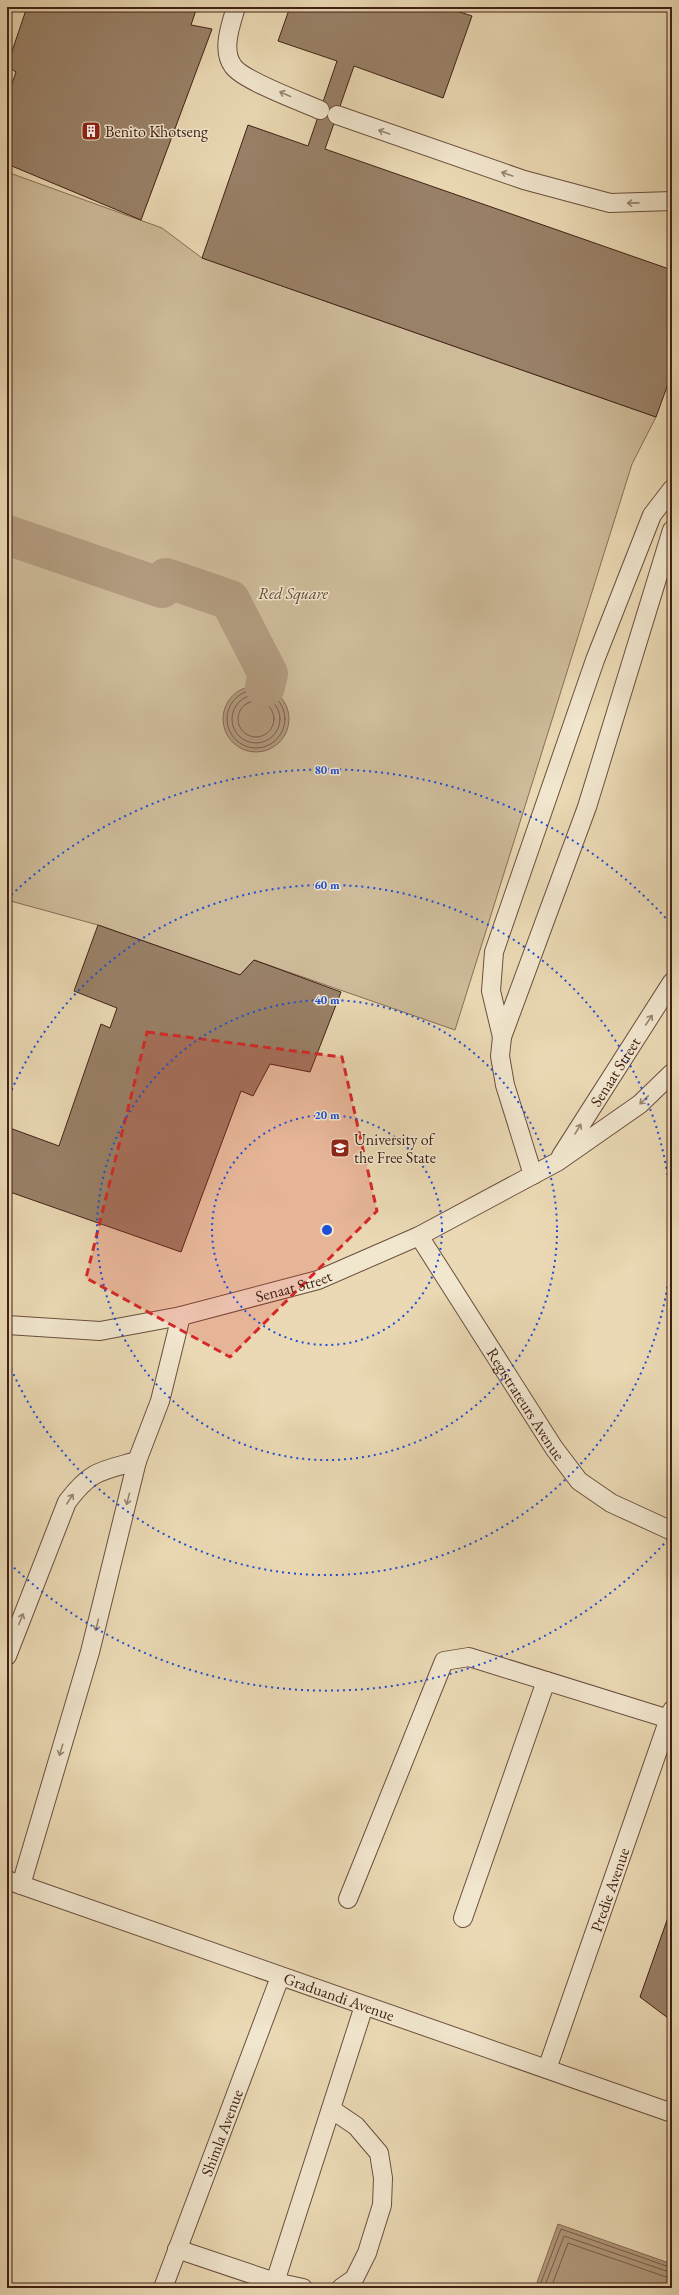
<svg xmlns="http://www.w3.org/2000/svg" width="679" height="2295" font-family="'EB Garamond',serif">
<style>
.green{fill:#cdba99;stroke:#876e57}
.water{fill:#b19a7e;stroke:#846a54}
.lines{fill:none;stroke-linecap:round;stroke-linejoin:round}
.shore{stroke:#795e4a;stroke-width:1}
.canal{stroke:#b19a7e;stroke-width:40}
.building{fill:#998168;stroke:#412115}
.lane-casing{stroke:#6b4f3d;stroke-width:20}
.lane{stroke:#f1e6ce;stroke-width:18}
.oneway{stroke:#998472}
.marked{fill:#d62828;fill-opacity:0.2;stroke:#d62828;stroke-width:3;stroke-dasharray:8 5;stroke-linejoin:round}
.ring{fill:none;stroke:#1d4ed8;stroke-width:2;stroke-dasharray:2 4}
.labels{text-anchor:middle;stroke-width:3;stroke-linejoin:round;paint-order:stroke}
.poi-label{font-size:16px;fill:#412115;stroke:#f1e6ce;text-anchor:start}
.park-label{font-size:16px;font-style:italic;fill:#644736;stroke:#f1e6ce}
.street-label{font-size:16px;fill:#412115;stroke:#f1e6ce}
.centre{fill:#1d4ed8;stroke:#f1e6ce;stroke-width:2}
.ring-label{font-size:12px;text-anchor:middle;font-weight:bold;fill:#1d4ed8;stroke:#f1e6ce;stroke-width:3;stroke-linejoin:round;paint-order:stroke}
</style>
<rect width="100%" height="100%" fill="#ead9b4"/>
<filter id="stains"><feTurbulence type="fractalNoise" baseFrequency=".005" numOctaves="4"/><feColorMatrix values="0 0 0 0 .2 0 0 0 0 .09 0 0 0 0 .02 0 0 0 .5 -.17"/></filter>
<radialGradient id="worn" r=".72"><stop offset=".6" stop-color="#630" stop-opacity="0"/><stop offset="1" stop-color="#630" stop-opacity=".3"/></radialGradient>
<!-- green -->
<path class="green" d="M7,172L162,228L202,258L656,417L632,464L455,1030L254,960L240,975L98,925L7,900Z"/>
<!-- water -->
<g class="water">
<circle cx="256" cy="719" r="33"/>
<path d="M558,2224L672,2264V2288H535Z"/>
</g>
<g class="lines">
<!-- shore -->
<g class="shore">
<circle cx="256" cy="719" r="29"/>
<circle cx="256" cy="719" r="24"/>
<circle cx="256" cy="719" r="18"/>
<path d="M539,2288L561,2229L672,2268"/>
<path d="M544,2288L564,2236L672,2273"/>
<path d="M551,2288L568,2243L672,2279"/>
</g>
<!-- canal -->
<path class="canal" d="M7,535L162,588L166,578L230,600L268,674L265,687"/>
</g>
<!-- building -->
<g class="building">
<path d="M27,7H197L191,25L212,29L141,220L7,164V98L16,72L7,66Z"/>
<path d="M290,7H445L472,16L443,98L354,66L325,149L672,270V373L656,417L202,258L248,125L308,146L337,61L278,41Z"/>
<path d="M98,925L240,975L254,960L341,992L310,1072L270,1064L253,1096L241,1091L181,1252L7,1191V1127L59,1146L101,1024L110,1028L117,1008L74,991Z"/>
<path d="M672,1906V2021L640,1997Z"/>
</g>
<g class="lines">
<defs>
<g id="lane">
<path d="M236,7C231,24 221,50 233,66C242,80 302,102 320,110"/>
<path d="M337,115L524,180L610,203L672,201"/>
<path d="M502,1037L491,991L494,952L595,660L652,515L672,489"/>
<path id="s1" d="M561,1156L672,982"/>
<path d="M533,1175L505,1085L500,1056L502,1037L587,807L672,530"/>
<path id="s2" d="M419,1236L554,1448L579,1481L611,1503L672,1531"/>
<path id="s3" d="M7,1325L100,1331L181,1316L318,1280L419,1236L557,1162L640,1104L672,1073"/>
<path d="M7,1656L67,1502C91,1470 101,1471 137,1461"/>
<path id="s4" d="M7,1880L672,2113"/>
<path d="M21,1885L90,1652L137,1461L160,1401L181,1316"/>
<path d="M348,1899L444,1661L469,1657L669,1719"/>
<path d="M463,1918L546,1681"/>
<path id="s5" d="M547,2069L672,1710"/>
<path d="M331,2109L356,2126L379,2153L383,2178L382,2205L367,2253L354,2279L341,2288"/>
<path d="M177,2249L275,2282L303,2288"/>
<path d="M275,2282L364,2006"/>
<path id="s6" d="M163,2288L280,1977"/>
</g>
</defs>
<!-- lane casing -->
<use href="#lane" class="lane-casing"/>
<!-- lane -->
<use href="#lane" class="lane"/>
</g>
<!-- one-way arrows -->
<defs><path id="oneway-shaft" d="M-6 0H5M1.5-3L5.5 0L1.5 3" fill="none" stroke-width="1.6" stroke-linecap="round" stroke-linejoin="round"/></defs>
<g class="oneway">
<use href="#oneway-shaft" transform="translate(285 94) rotate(-156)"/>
<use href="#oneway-shaft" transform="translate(384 132) rotate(-161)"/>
<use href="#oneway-shaft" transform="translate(507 174) rotate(-161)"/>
<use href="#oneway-shaft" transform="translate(633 203) rotate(179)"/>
<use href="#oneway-shaft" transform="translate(649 1020) rotate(-56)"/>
<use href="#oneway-shaft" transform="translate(644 1100) rotate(136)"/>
<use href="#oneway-shaft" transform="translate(578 1129) rotate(-59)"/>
<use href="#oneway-shaft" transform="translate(70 1499) rotate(-57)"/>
<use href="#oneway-shaft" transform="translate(128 1499) rotate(104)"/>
<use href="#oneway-shaft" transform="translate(21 1619) rotate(-68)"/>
<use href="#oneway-shaft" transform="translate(97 1625) rotate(104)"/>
<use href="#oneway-shaft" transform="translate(61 1750) rotate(107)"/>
</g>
<!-- marked area -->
<path class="marked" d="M147,1032L342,1057L377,1211L230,1357L86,1278Z"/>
<!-- distance rings -->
<g class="ring">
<circle cx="327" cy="1230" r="115"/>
<circle cx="327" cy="1230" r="230"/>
<path d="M672 1233A345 345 0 0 1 7 1359M7 1101A345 345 0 0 1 672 1227"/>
<path d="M672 1535A460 460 0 0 1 7 1561M7 899A460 460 0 0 1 672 925"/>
</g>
<!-- icons -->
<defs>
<symbol id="building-square" viewBox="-11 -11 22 22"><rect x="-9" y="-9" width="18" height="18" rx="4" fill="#8f2418" stroke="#f1e6ce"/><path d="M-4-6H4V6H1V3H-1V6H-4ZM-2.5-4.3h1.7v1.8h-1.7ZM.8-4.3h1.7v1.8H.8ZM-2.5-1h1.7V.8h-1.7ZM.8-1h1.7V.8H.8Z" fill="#fff"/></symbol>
<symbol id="university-square" viewBox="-11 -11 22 22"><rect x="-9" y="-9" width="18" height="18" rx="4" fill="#8f2418" stroke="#f1e6ce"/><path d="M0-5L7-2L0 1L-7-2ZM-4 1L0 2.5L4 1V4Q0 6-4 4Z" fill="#fff"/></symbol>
</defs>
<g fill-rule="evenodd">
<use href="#building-square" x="80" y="120" width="22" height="22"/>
<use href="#university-square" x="329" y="1137" width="22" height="22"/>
</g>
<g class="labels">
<!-- poi labels -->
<g class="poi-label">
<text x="105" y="137">Benito Khotseng</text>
<text x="354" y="1145">University of<tspan x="354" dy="18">the Free State</tspan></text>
</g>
<!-- park labels -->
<g class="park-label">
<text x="293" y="599">Red Square</text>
</g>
<!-- street labels -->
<g class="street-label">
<text dy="6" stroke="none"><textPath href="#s1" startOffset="100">Senaat Street</textPath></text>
<text dy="6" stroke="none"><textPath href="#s3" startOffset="292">Senaat Street</textPath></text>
<text dy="6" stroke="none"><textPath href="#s2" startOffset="199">Registrateurs Avenue</textPath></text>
<text dy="6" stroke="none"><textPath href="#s5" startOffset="190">Predie Avenue</textPath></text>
<text dy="6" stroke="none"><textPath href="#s4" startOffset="352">Graduandi Avenue</textPath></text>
<text dy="6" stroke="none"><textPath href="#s6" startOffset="166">Shimla Avenue</textPath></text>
</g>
</g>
<circle cx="327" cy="1230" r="6" class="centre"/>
<g class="ring-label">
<text x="327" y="774">80 m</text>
<text x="327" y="889">60 m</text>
<text x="327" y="1004">40 m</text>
<text x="327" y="1119">20 m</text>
</g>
<!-- margin -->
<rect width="679" height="2295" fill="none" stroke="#ead9b4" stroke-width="24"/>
<rect x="8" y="8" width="663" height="2279" fill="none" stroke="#412115" stroke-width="2"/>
<rect x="12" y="12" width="655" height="2271" fill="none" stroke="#412115"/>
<rect width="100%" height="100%" filter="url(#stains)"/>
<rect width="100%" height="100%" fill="url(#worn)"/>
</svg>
